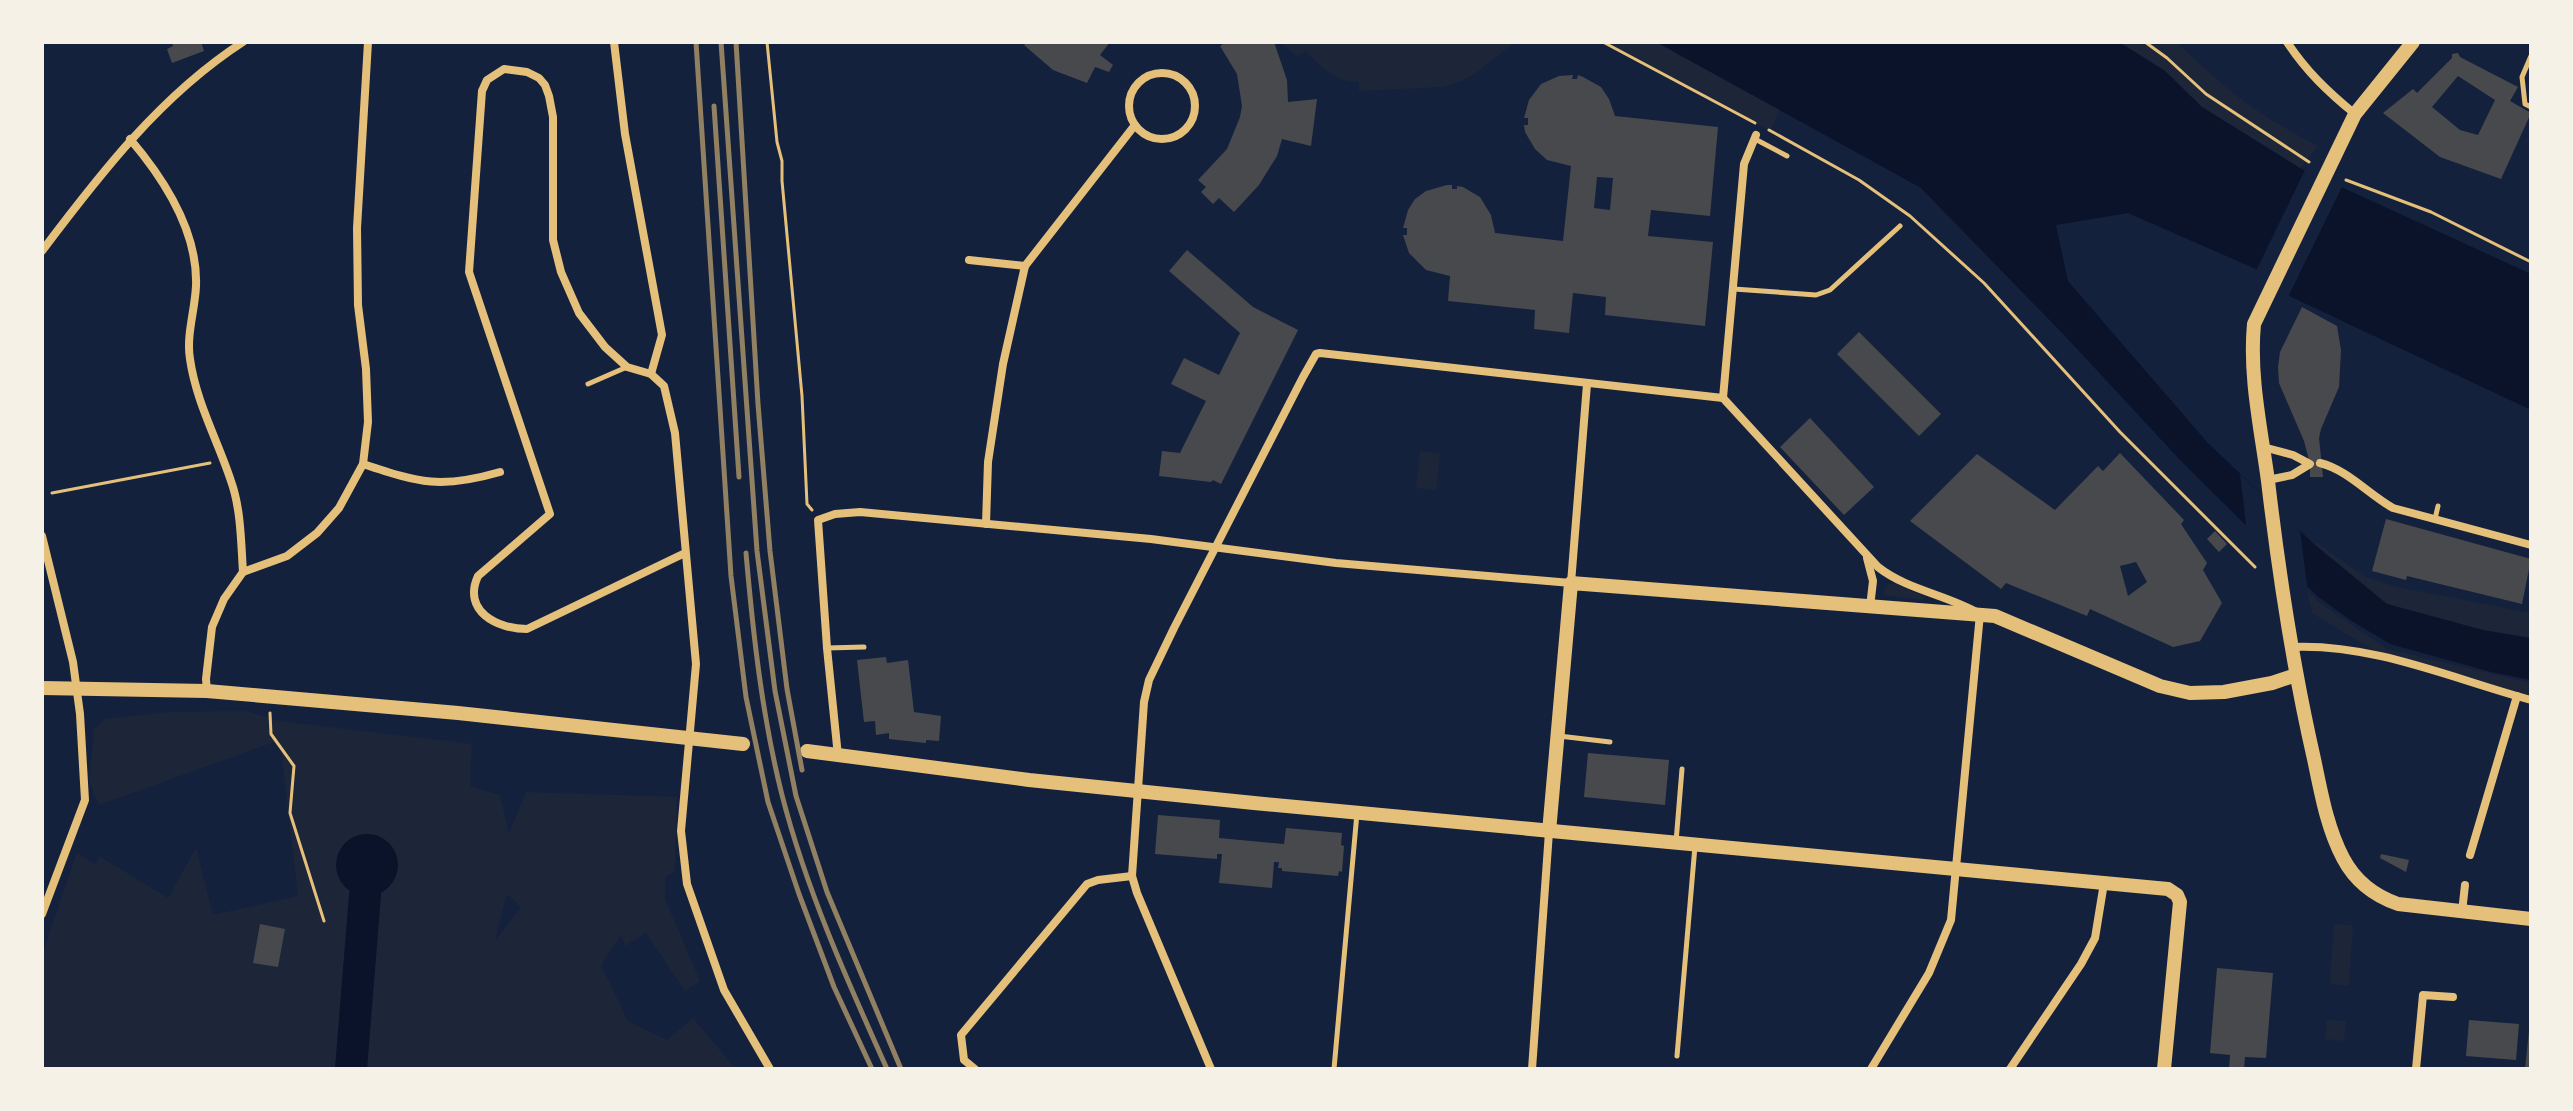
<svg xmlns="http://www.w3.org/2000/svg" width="2573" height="1111" font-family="Roboto,sans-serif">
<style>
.green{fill:#1d2539;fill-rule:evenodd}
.water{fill:#0b132b}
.pier{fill:#14213d}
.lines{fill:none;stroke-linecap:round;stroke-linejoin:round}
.river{stroke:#0b132b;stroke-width:32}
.building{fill:#48494c;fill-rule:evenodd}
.path{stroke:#e5c07b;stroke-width:3}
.service{stroke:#e5c07b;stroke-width:5}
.minor{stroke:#e5c07b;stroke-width:8}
.tertiary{stroke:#e5c07b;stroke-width:14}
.rail{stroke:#918062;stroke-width:5}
</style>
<rect width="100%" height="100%" fill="#14213d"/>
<!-- green -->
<g class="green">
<path d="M1280,42H1515L1478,71L1462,81L1444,87L1359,91V82C1336,83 1321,67 1306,51L1297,57Z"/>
<path d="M1599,42H1656L1780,109L1770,131Z"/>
<path d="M2119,42H2177C2223,88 2259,116 2318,146L2300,168L2202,107L2165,71Z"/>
<path d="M1420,451L1440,454L1436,490L1416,488Z"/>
<path d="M2317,543L2365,577L2397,587L2531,613V638L2483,630L2387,604L2316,545Z"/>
<path d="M1890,583L1896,584L1925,597L1923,600L1884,595L1885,588Z"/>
<path d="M2307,590L2317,601L2387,649L2531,683V700L2384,657L2312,613Z"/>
<path d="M246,711L279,721L472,744L470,786L500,795L509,833L526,792L677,797L675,872L665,877V899L700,981L685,991L646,933L625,946L621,935L601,965L628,1021L667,1040L693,1018L736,1069H42V955L77,852L96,865L99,856L168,898L196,848L213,915L298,896L280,740L99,805L89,782L94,729L105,719L167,712ZM508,895L521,907L495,941L505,900Z"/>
<path d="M2334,924L2353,925L2349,986L2330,984Z"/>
<path d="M2327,1020L2346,1021L2344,1041L2325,1039Z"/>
</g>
<!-- water -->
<g class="water">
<path d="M1656,42H2119L2165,71L2202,107L2300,168L2531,274V410L2270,287L2274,277L2128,213L2056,225L2068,281L2207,442L2315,545L2387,604L2483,630L2531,638V680L2491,672L2390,644L2350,620L2317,596L2181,461L2065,336L1921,188Z"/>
<circle cx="367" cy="865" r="31"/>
</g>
<!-- pier -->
<g class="pier">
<path d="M2307,166L2344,183L2287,299L2268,290L2269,279L2255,273Z"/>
<path d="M2240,474L2300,530L2308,593L2247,532Z"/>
</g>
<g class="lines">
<!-- river -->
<path class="river" d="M351,1069L365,895"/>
</g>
<!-- building -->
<g class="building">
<path d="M172,42H201L204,51L172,63L167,49L173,46Z"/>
<path d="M1027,42H1110L1100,55L1113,65L1109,72L1095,67L1087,83L1053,70L1024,45Z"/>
<path d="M1226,42H1274L1287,80L1288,102L1317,99L1311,146L1282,139L1277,156L1259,185L1234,212L1219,198L1213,204L1201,192L1206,187L1198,180L1227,149L1240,117L1242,106L1237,74L1220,46Z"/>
<path d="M2458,53L2460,57L2518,87L2510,101L2531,113L2501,179L2440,157L2383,113L2413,89L2417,93L2452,58V54ZM2458,76L2495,100L2478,135L2460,130L2432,107Z"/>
<path d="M1573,75L1572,79H1577L1578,75L1583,77L1601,87L1609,99L1615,116L1718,127L1710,216L1651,210L1648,236L1713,242L1705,326L1605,315L1606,297L1573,293L1569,333L1534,329L1535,310L1448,301L1450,276L1426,270L1409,253L1403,235H1407V228H1403L1408,210L1415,199L1426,191L1447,185H1452V189H1457V186L1463,187L1480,197L1491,215L1495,233L1563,241L1571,166L1547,160L1535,149L1525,132L1524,125H1528V118H1524L1529,100L1541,84L1559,76ZM1597,177L1613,178L1610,210L1594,208Z"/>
<path d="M1187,250L1253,307L1298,330L1221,484L1213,480L1211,482L1159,476L1162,451L1180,453L1206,401L1171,384L1184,358L1219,375L1240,333L1169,271Z"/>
<path d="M2302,307L2337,326L2341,350L2339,387L2321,429L2319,438L2323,477H2310V464L2304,441L2279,383L2278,367L2280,352Z"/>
<path d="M1859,332L1941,414L1919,436L1837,354Z"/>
<path d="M1810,418L1874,487L1844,515L1780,447Z"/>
<path d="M2120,453L2184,520L2181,524L2207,563L2203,570L2222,603L2200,641L2173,647L2090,609L2087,616L2006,583L2001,589L1910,521L1977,454L2055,510L2098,466L2103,471ZM2136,562L2147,582L2128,596L2120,566Z"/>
<path d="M2386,519L2531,559L2522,604L2407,576L2406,580L2372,571Z"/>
<path d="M2215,531L2227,544L2219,552L2207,539Z"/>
<path d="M886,657L887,663L908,660L914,712L941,716L939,741L926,740V743L889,739V733L876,735L875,721L864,722L857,660Z"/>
<path d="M1588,753L1669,760L1665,805L1584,797Z"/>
<path d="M1158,815L1220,820L1219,838L1284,844L1286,828L1342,833L1341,845L1344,846L1342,872L1339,871L1338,876L1282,871V868H1278L1279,862H1274L1272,888L1219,883L1222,854H1217V859L1155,854Z"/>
<path d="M2381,854L2409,860L2406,872L2380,858Z"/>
<path d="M260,924L285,929L278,967L253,963Z"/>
<path d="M2217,968L2273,973L2266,1058L2245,1057L2244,1069H2229L2230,1055L2210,1053Z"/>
<path d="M2469,1020L2519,1024L2516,1060L2466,1056Z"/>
<path d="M2529,1031H2531V1069H2525Z"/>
</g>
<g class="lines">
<!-- path -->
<g class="path">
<path d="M767,42L777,142L782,161V181L802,396L807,504L812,510"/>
<path d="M1603,42L1755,123"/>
<path d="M2145,42L2167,58L2206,94L2309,162"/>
<path d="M1769,130L1859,180L1910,216L1984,283L2120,432L2255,567"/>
<path d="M2346,180L2431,212L2531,262"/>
<path d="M52,493L210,463"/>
<path d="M270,713L271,734L294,766L290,813L324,921"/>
</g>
<!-- service -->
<g class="service">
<path d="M2531,56L2522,77L2525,104L2531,107"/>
<path d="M1755,139L1787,156"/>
<path d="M1734,289L1816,295L1830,290L1900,226"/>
<path d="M588,384L627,367"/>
<path d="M2435,519L2438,506"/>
<path d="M827,648L864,647"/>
<path d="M1559,736L1610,742"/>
<path d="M1676,842L1682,769"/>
<path d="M1677,1056L1695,846"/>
<path d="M1334,1069L1357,813"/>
</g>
<!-- minor -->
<g class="minor">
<path d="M614,42L625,134L662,335L651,374"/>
<path d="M2287,42C2306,71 2328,92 2355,114"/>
<circle cx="1162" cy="106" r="33"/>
<path d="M130,139C165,180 198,232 196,286C195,310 186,336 190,359C196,402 218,441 231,481C241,509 241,542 243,572"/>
<path d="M42,251C100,174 161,95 243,42"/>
<path d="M969,260L1025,266"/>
<path d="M1723,398L1744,164L1756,135"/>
<path d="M2263,447L2293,455L2310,464L2292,475L2268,480"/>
<path d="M2320,463C2348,470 2368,494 2393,508L2531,545"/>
<path d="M363,464C420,483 441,489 500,472"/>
<path d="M986,524L988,462L1003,364L1025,266L1135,125"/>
<path d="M42,536L73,662L80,714L85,800L42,914"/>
<path d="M685,553L527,629C497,629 462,611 478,576L550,514L469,272L482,91L487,80L504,69L527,72L539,78L545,85L549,96L553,117V240L561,272L579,313L605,347L627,367L651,374L664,386L675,433L696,664L681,831L687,884L724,990L770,1069"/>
<path d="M1867,558L1873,581L1870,607"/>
<path d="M2291,647C2373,643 2453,679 2531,700"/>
<path d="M207,691L206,679L212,627L224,599L243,572L287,556L317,533L339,508L363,464L368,422L366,369L358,305L357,228L368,42"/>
<path d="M838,756L827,648L818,520L835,514L860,512L1151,539L1336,563L1571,583L1587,384"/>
<path d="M2470,855L2517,696"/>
<path d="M2462,912L2465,885"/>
<path d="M975,1069L964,1060L961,1035L1087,884L1098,880L1132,876"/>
<path d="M1211,1069L1137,893L1132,876L1144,702L1149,680L1174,628L1303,377L1316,354L1320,353L1723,398L1878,567C1907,590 1948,595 1980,614L1951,920L1929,973L1871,1069"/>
<path d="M1532,1069L1549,832"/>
<path d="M2010,1069L2081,964L2095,938L2104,883"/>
<path d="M2416,1069L2423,995L2453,997"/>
</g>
<!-- tertiary -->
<g class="tertiary">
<path d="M2413,42L2355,114L2254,324C2249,376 2261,429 2268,481C2279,575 2293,667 2314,759C2321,792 2327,828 2343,858C2355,881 2375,896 2398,904L2531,919"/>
<path d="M42,688L207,691L458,713L743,744"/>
<path d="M807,751L1029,780L1254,803L2168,889L2177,895L2180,902L2164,1069"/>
<path d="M1549,832L1571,583L1995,616L2160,686L2190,693L2224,692L2272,683L2296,675"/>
</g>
<!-- rail -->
<g class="rail">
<path d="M696,42L731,576L746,697L768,802L799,894L834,987L872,1069"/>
<path d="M721,42L757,551L775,691L796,796L827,892L901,1069"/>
<path d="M736,42L758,404L770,551L787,689L802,770"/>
<path d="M714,106L739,477"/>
<path d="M746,553C753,633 762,716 782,795C806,889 847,980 887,1069"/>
</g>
</g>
<!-- border -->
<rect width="2573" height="1111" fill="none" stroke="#f6f1e7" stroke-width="88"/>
</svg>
